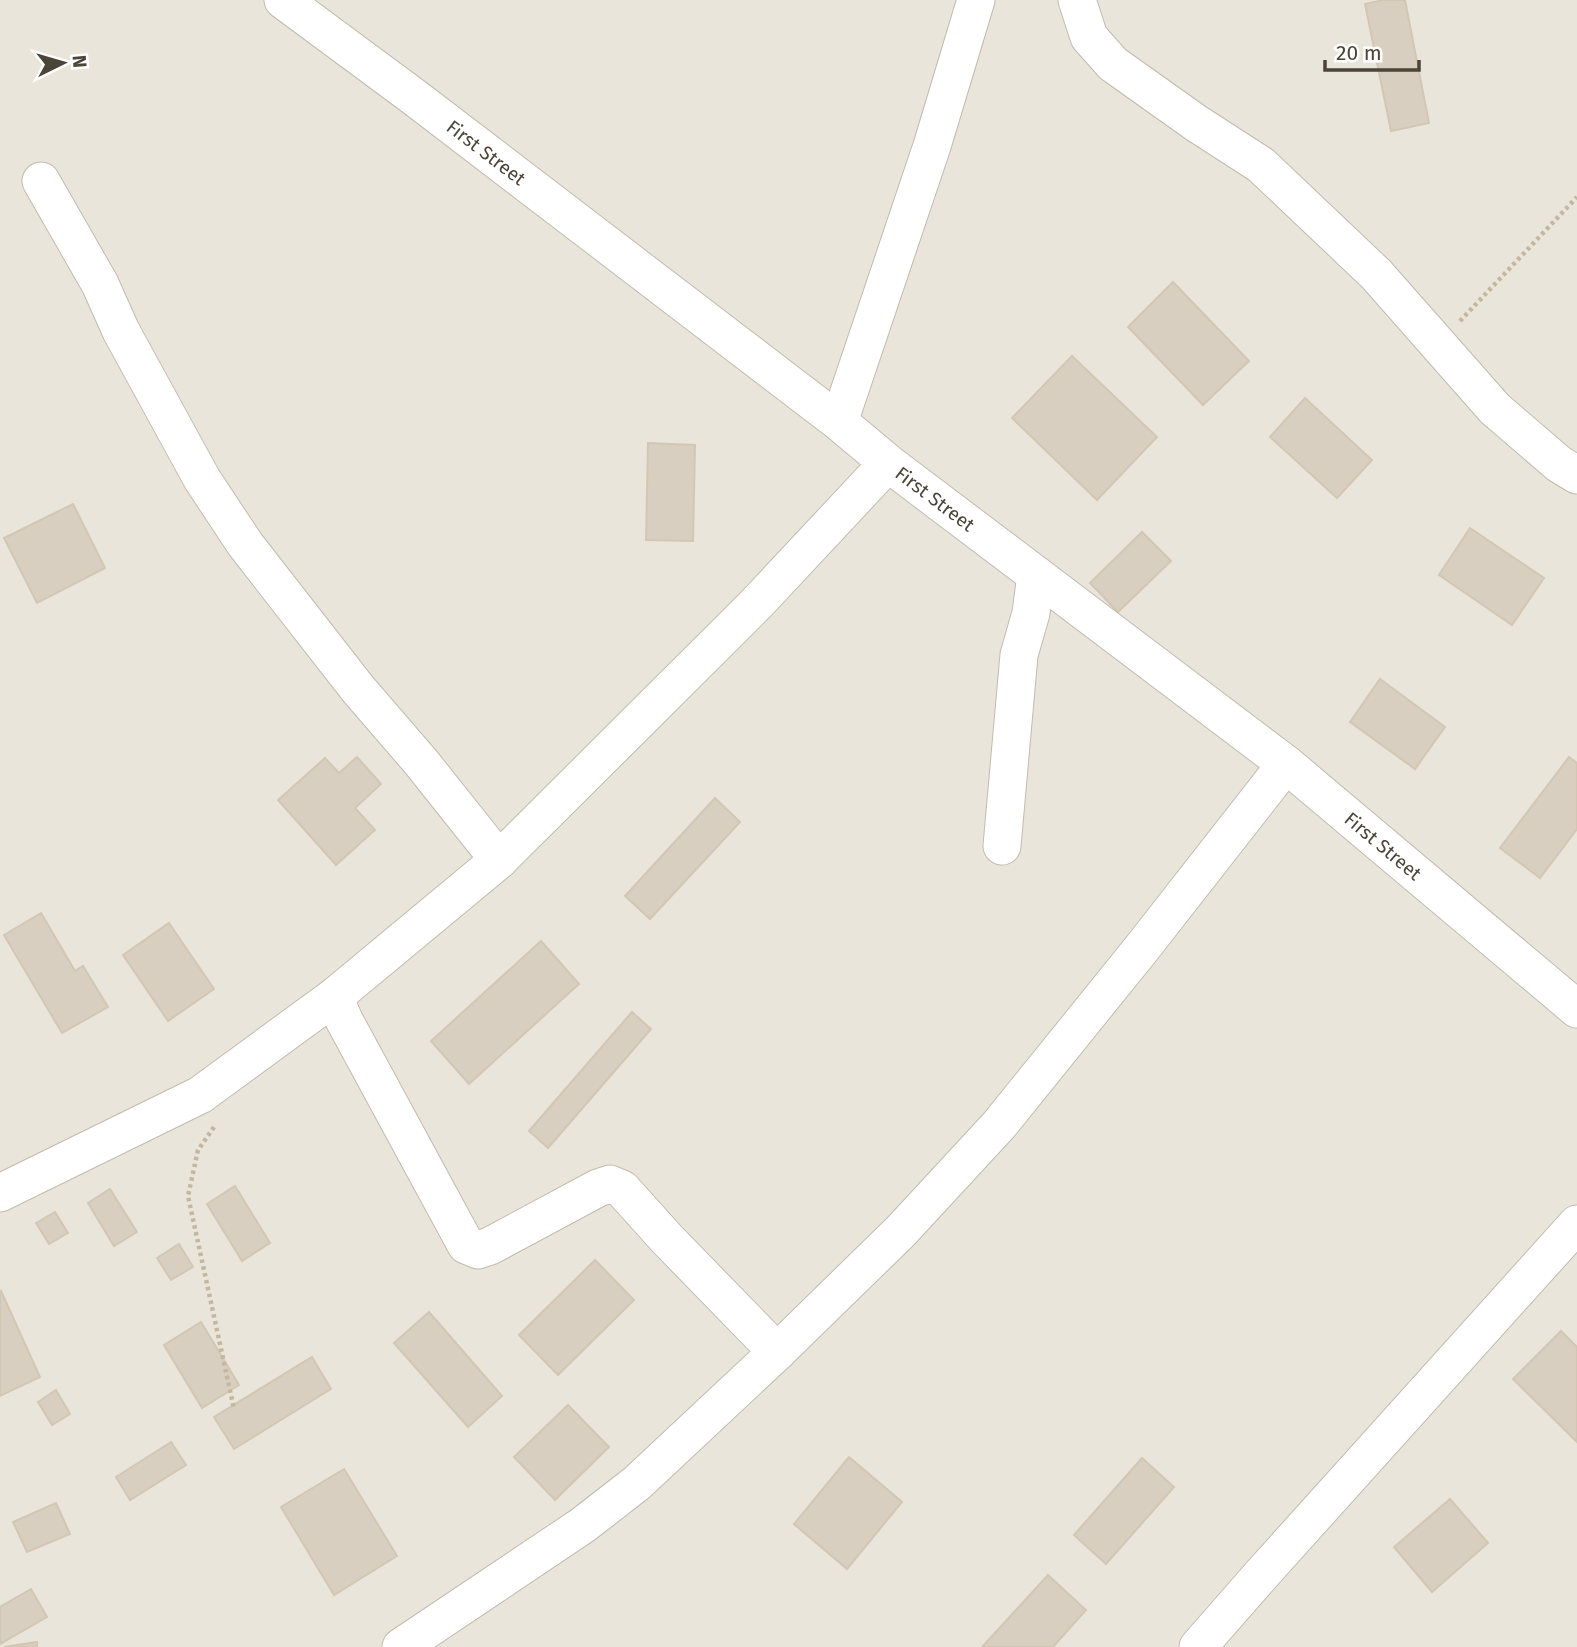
<svg xmlns="http://www.w3.org/2000/svg" width="1577" height="1647" font-family="'Fira Sans',sans-serif">
<style>
.residential{fill:#eae5da}
.building{fill:#d8cfc1;stroke:#d3c7b4;stroke-width:2}
.lines{fill:none;stroke-linecap:round;stroke-linejoin:round}
.minor-casing{stroke:#c2bbae;stroke-width:39}
.path{stroke:#c4b79f;stroke-width:4.5;stroke-dasharray:3.5 3.5;stroke-linecap:butt}
.minor{stroke:#fff;stroke-width:37}
.labels{text-anchor:middle;stroke-width:5;stroke-linejoin:round;paint-order:stroke}
.street-label{font-size:19px;fill:#4b4439;stroke:#fff}
</style>
<rect width="100%" height="100%" fill="#f6f3ec"/>
<!-- residential -->
<rect class="residential" x="0" y="0" width="1577" height="1647"/>
<!-- building -->
<g class="building">
<path d="M1383,0H1405L1429,123L1391,131L1365,4Z"/>
<path d="M1173,282L1249,361L1203,405L1128,327Z"/>
<path d="M1072,356L1157,437L1097,500L1012,418Z"/>
<path d="M1305,398L1372,460L1337,498L1270,437Z"/>
<path d="M648,443L695,445L693,541L646,540Z"/>
<path d="M73,504L105,568L37,603L4,538Z"/>
<path d="M1470,528L1544,578L1512,625L1439,575Z"/>
<path d="M1142,532L1171,561L1118,612L1090,583Z"/>
<path d="M1380,679L1445,727L1415,769L1350,722Z"/>
<path d="M357,757L381,784L355,808L375,830L336,865L278,800L325,758L339,773Z"/>
<path d="M1569,757L1577,763V829L1540,878L1500,848Z"/>
<path d="M715,798L740,822L650,919L625,896Z"/>
<path d="M41,913L75,971L83,966L108,1007L62,1033L4,935Z"/>
<path d="M169,923L214,989L168,1021L123,955Z"/>
<path d="M541,941L579,984L469,1084L431,1041Z"/>
<path d="M632,1012L651,1029L548,1148L529,1131Z"/>
<path d="M235,1186L270,1243L242,1261L207,1204Z"/>
<path d="M110,1189L137,1232L114,1246L88,1203Z"/>
<path d="M55,1212L68,1233L49,1244L36,1223Z"/>
<path d="M179,1244L193,1267L171,1280L157,1258Z"/>
<path d="M595,1260L634,1300L558,1375L519,1335Z"/>
<path d="M1,1291L40,1377L0,1396V1292Z"/>
<path d="M429,1312L502,1396L468,1427L394,1343Z"/>
<path d="M201,1322L239,1385L202,1408L164,1345Z"/>
<path d="M1561,1331L1577,1347V1442L1513,1379Z"/>
<path d="M312,1357L331,1389L234,1449L214,1417Z"/>
<path d="M56,1390L70,1414L52,1425L38,1402Z"/>
<path d="M568,1405L609,1447L555,1500L514,1457Z"/>
<path d="M171,1442L186,1465L130,1500L116,1477Z"/>
<path d="M849,1457L902,1502L847,1569L794,1524Z"/>
<path d="M1142,1458L1174,1487L1106,1564L1074,1535Z"/>
<path d="M344,1469L397,1556L334,1595L281,1507Z"/>
<path d="M1450,1499L1488,1543L1432,1592L1394,1547Z"/>
<path d="M56,1503L70,1534L27,1552L13,1522Z"/>
<path d="M1048,1575L1086,1610L1053,1647H982Z"/>
<path d="M31,1589L47,1617L0,1644V1607Z"/>
<path d="M37,1642V1647H4Z"/>
</g>
<g class="lines">
<defs>
<g id="minor">
<path id="s1" d="M283,0L414,97L839,422L888,463L1286,764L1577,1009"/>
<path d="M1077,0L1089,37L1113,64L1196,123L1261,165L1376,274L1495,409L1559,464L1577,475"/>
<path d="M41,181L100,284L121,331L202,479L245,544L358,689L421,762L499,860"/>
<path d="M839,422L932,146L976,0"/>
<path d="M1002,846L1019,655L1031,613L1036,575"/>
<path d="M334,997L344,1020L466,1245L478,1250L490,1246L598,1188L610,1184L622,1189L667,1239L777,1352"/>
<path d="M0,1193L200,1095L334,997L499,860L757,603L888,463"/>
<path d="M401,1647L583,1525L637,1483L777,1352L901,1231L999,1125L1142,948L1286,764"/>
<path d="M1198,1647L1261,1575L1577,1224"/>
</g>
</defs>
<!-- minor casing -->
<use href="#minor" class="minor-casing"/>
<!-- path -->
<g class="path">
<path d="M1460,321L1577,197"/>
<path d="M214,1127L198,1150L188,1196L234,1409"/>
</g>
<!-- minor -->
<use href="#minor" class="minor"/>
</g>
<g class="labels">
<!-- street labels -->
<g class="street-label">
<text dy="7" stroke="none"><textPath href="#s1" startOffset="254">First Street</textPath></text>
<text dy="7" stroke="none"><textPath href="#s1" startOffset="821">First Street</textPath></text>
<text dy="7" stroke="none"><textPath href="#s1" startOffset="1388">First Street</textPath></text>
</g>
</g>
<!-- north arrow -->
<g transform="translate(63 63) rotate(85)" stroke="#ffffff" stroke-width="5" paint-order="stroke">
<path d="M0-5L12 26L0 18L-12 26Z" fill="#4b4439"/>
<text y="-10" font-size="19" font-weight="bold" text-anchor="middle" fill="#4b4439">N</text>
</g>
<!-- scale -->
<path d="M1325 60v10h94v-10" fill="none" stroke="#4b4439" stroke-width="3.5"/>
<text x="1336" y="60" font-size="21" fill="#4b4439" stroke="#ffffff" stroke-width="5" paint-order="stroke">20 m</text>
</svg>
